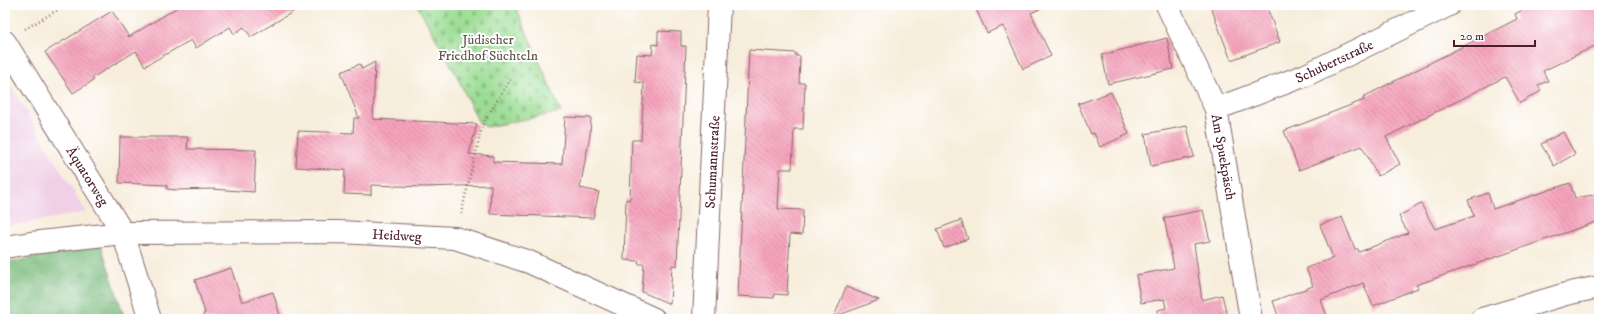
<svg xmlns="http://www.w3.org/2000/svg" width="1604" height="324" font-family="'IM FELL DW Pica',serif">
<style>
.built{fill:#efd0e6}
.forest{fill:url(#forest-crowns);stroke:#636e54}
.cemetery{fill:url(#cemetery-stones);stroke:#727e60}
.building{fill:url(#building-back-hatch)}
.lines{fill:none;stroke-linecap:round;stroke-linejoin:round}
.street-casing{stroke:#876769;stroke-width:24}
.path{stroke:#876769;stroke-width:2.5;stroke-dasharray:1 3;stroke-linecap:butt}
.street{stroke:#fff;stroke-width:22}
.labels{text-anchor:middle;stroke-width:4;stroke-linejoin:round;paint-order:stroke}
.park-label{font-size:14px;fill:#62584a;stroke:#fff}
.street-label{font-size:14px;fill:#4a1f2b;stroke:#fff}
</style>
<defs>
<pattern id="forest-crowns" width="20" height="18" patternUnits="userSpaceOnUse"><rect width="20" height="18" fill="#7cbc7e"/><path d="M2 6a3 3 0 1 1 6 0M12 15a3 3 0 1 1 6 0" fill="none" stroke="#689867"/></pattern>
<pattern id="cemetery-stones" width="16" height="16" patternUnits="userSpaceOnUse"><rect width="16" height="16" fill="#9bdd94"/><path d="M2 7V4a2 2 0 0 1 4 0v3zM10 15v-3a2 2 0 0 1 4 0v3z" fill="#87bd80"/></pattern>
<pattern id="building-back-hatch" width="6" height="6" patternUnits="userSpaceOnUse"><rect width="6" height="6" fill="#f6a4bd"/><path d="M-1 5l2 2M0 0l6 6M5-1l2 2" fill="none" stroke="#c9859a"/></pattern>
</defs>
<rect width="100%" height="100%" fill="#fff"/>
<filter id="ink" filterUnits="userSpaceOnUse"><feTurbulence type="fractalNoise" baseFrequency=".025" numOctaves="2"/><feDisplacementMap in="SourceGraphic" scale="8" xChannelSelector="R" yChannelSelector="G"/><feConvolveMatrix kernelMatrix="1 2 1 2 8 2 1 2 1" color-interpolation-filters="sRGB"/></filter>
<filter id="wash" filterUnits="userSpaceOnUse"><feTurbulence type="fractalNoise" baseFrequency=".012" numOctaves="4" result="noise"/><feDisplacementMap in="SourceGraphic" scale="16" xChannelSelector="R" yChannelSelector="G"/><feGaussianBlur stdDeviation="0.9" result="paint"/><feColorMatrix in="noise" values="0 0 0 0 0 0 0 0 0 0 0 0 0 0 0 0 0 1.4 0 .05"/><feComposite in="paint" operator="in"/></filter>
<g filter="url(#wash)">
<rect width="100%" height="100%" fill="#f7eddb"/>
<!-- built -->
<path class="built" d="M5,77L86,212L5,227Z"/>
<!-- forest -->
<path class="forest" d="M101,245L125,319H5V263Z"/>
<!-- cemetery -->
<path class="cemetery" d="M417,5H515L561,112L486,127L478,121L456,74Z"/>
<g id="blocks">
<!-- building -->
<g class="building">
<path d="M181,5H304L251,37L244,27L234,34L230,27L196,48L191,40L145,66L136,51L92,78L94,80L73,93L45,52L112,11L129,37Z"/>
<path d="M974,5H1048L1031,13L1051,56L1023,69L1003,26L987,33Z"/>
<path d="M1210,5H1266L1280,42L1231,60Z"/>
<path d="M1532,5H1599V44L1543,71L1548,81L1538,85L1541,91L1520,103L1505,77L1386,137L1400,164L1378,176L1362,146L1299,170L1284,131L1364,100L1363,97L1517,19L1515,14Z"/>
<path d="M658,31L681,32V46H686L677,266L672,265L670,304L642,292L644,264H638L639,261L624,260L626,199L630,200L632,140H641L644,83L635,82L637,54L652,55L653,44L658,45Z"/>
<path d="M1167,38L1173,69L1108,84L1102,55Z"/>
<path d="M749,50L796,53V56H800L799,83H805L803,129H794L792,169H780L778,209L803,210L802,235L790,234L787,295L775,294L774,298L738,296Z"/>
<path d="M375,62L373,119L477,124L469,154L493,156V162L562,164L565,117L591,118L590,135L580,188L599,192L593,218L490,214L491,185L424,187L371,185V195L344,194L345,170L296,167L298,131L353,133L354,118H359L341,72L360,64L362,69Z"/>
<path d="M1111,92L1129,134L1100,147L1094,133L1091,134L1078,104Z"/>
<path d="M1187,126L1194,157L1151,166L1145,134Z"/>
<path d="M1563,132L1575,154L1554,166L1541,144Z"/>
<path d="M120,137H188L187,149L256,150L254,192L212,189L177,190L167,189V185L119,183Z"/>
<path d="M1570,183L1575,198L1599,194V221L1416,285L1418,288L1373,306L1363,283L1321,300L1328,319H1279L1273,301L1313,286L1306,268L1333,258L1320,225L1342,217L1355,249H1358L1359,252L1408,233L1399,216L1421,204L1435,229L1474,216L1468,200L1488,193L1493,209Z"/>
<path d="M1203,210L1210,241L1194,244L1202,300L1222,295L1228,319H1159L1158,310L1166,308L1164,299L1141,303L1136,275L1174,268L1164,218Z"/>
<path d="M961,220L968,239L944,248L937,229Z"/>
<path d="M231,268L242,302L273,292L281,319H204L203,314L205,313L195,280Z"/>
<path d="M846,287L879,300L834,317Z"/>
</g>
</g>
</g>
<g filter="url(#ink)">
<use href="#blocks" fill-opacity="0" stroke="#876769" stroke-width="1"/>
<g class="lines">
<defs>
<g id="street">
<path d="M1167,5L1216,109L1251,319"/>
<path d="M5,42L123,233L150,319"/>
<path d="M1216,109L1306,75L1449,5"/>
<path d="M5,247L31,243L123,233L339,232L455,238L529,262L654,319"/>
<path d="M704,319L719,5"/>
<path d="M1482,319L1566,294L1599,287"/>
</g>
</defs>
<!-- street casing -->
<use href="#street" class="street-casing"/>
<!-- path -->
<g class="path">
<path d="M25,29L66,5"/>
<path d="M461,214L483,123L511,78"/>
</g>
<!-- street -->
<use href="#street" class="street"/>
</g>
</g>
<g class="labels">
<!-- park labels -->
<g class="park-label">
<text x="488" y="44">Jüdischer<tspan x="488" dy="16">Friedhof Süchteln</tspan></text>
</g>
<!-- street labels -->
<g class="street-label">
<text transform="translate(1334 61) rotate(-25)" y="5">Schubertstraße</text>
<text transform="translate(1224 157) rotate(80)" y="5">Am Spuekpäsch</text>
<text transform="translate(712 162) rotate(-87)" y="5">Schumannstraße</text>
<text transform="translate(88 176) rotate(58)" y="5">Äquatorweg</text>
<text transform="translate(397 235) rotate(3)" y="5">Heidweg</text>
</g>
</g>
<!-- margin -->
<rect width="1604" height="324" fill="none" stroke="#fff" stroke-width="20"/>
<!-- scale -->
<path d="M1454 40v6h81v-6" fill="none" stroke="#4a1f2b" stroke-width="2"/>
<text x="1460" y="40" font-size="12" fill="#4a1f2b" stroke="#ffffff" stroke-width="3" paint-order="stroke">20 m</text>
</svg>
